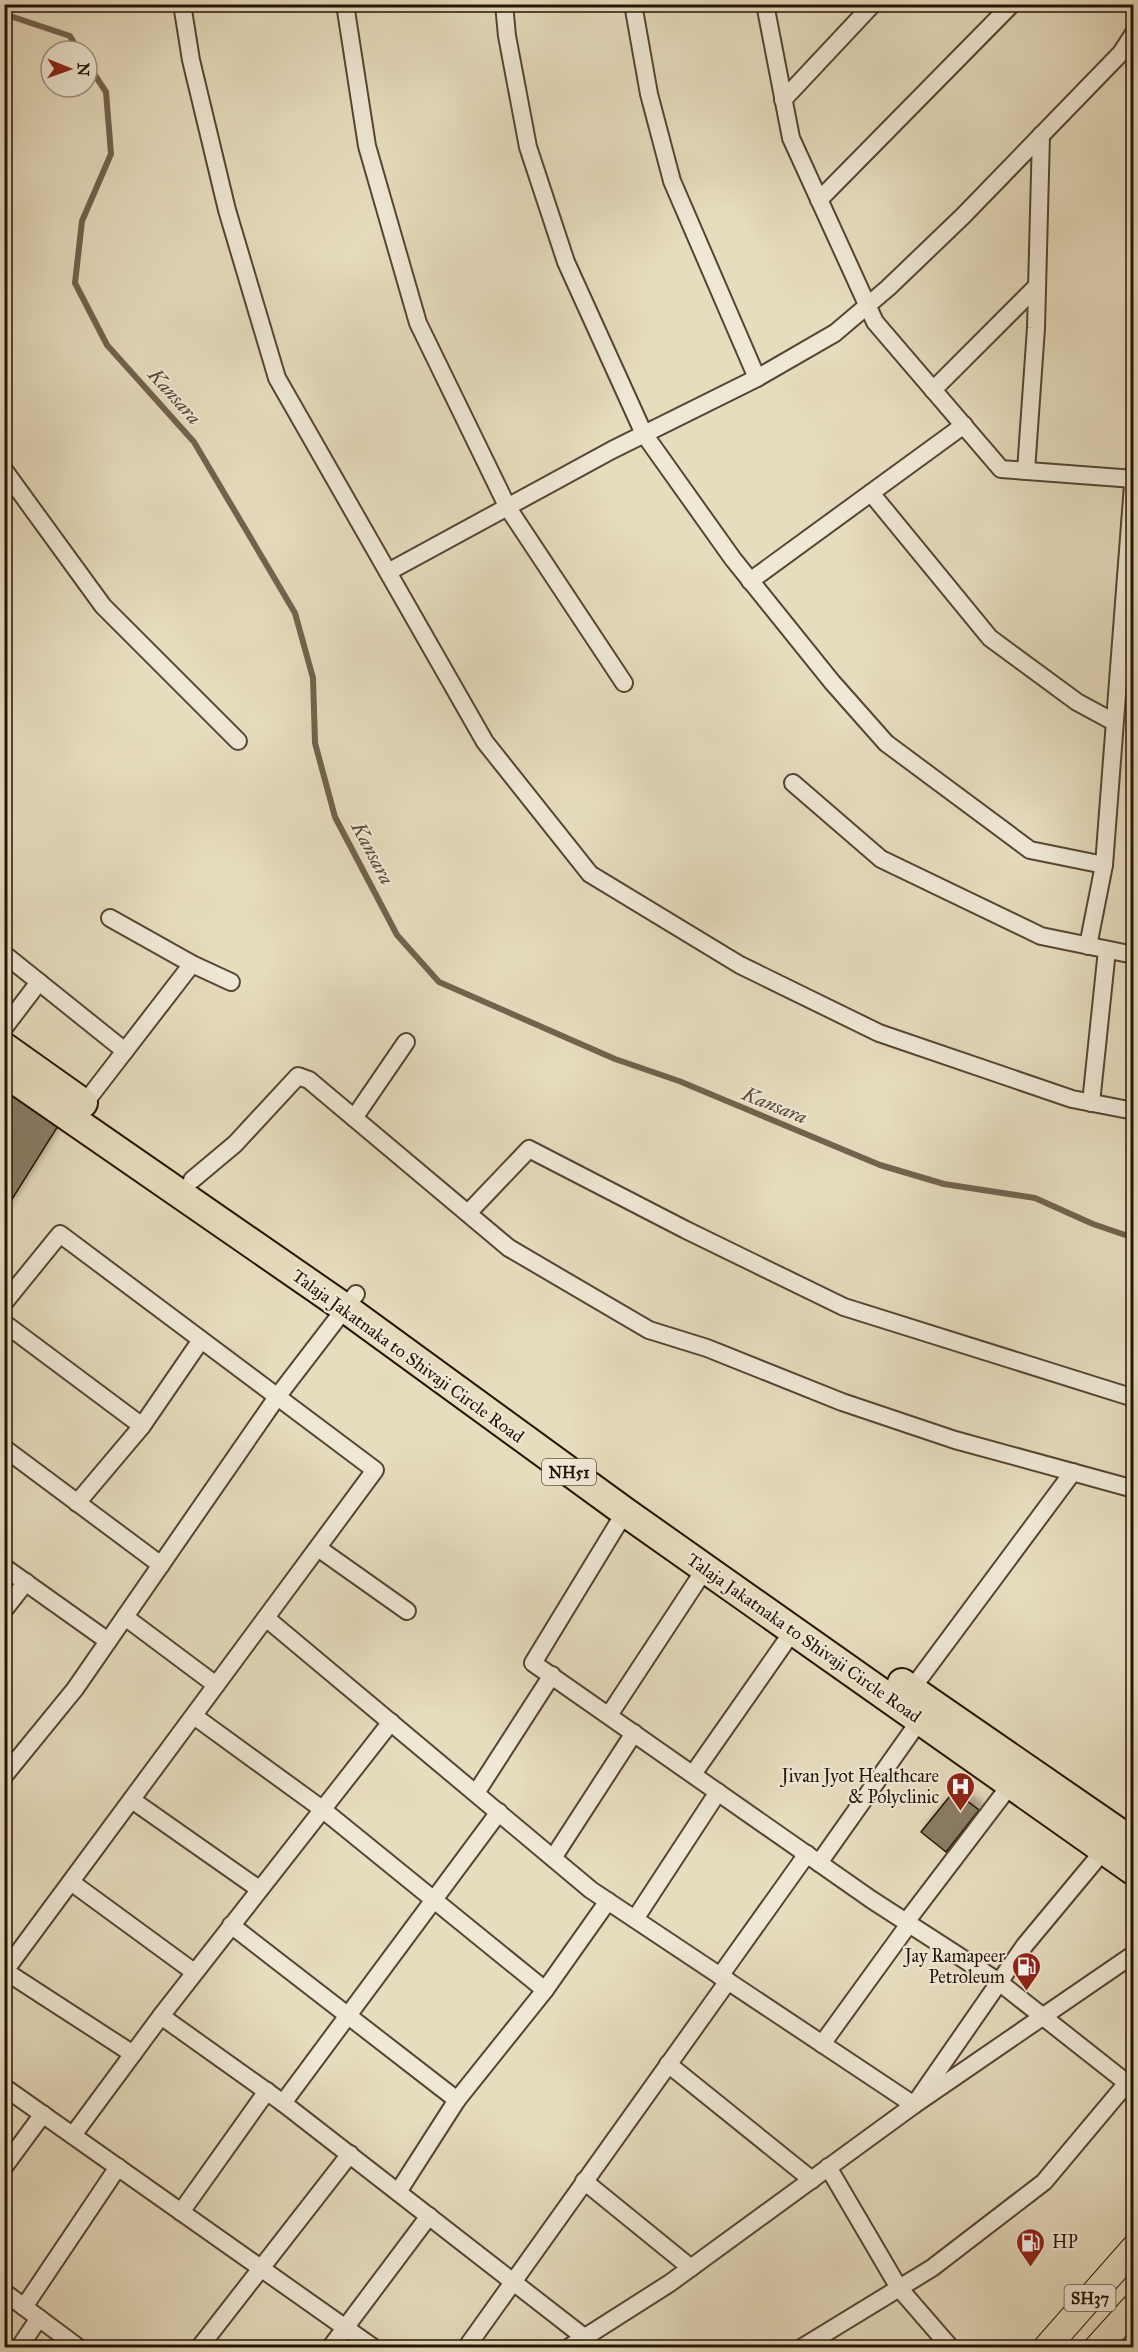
<svg xmlns="http://www.w3.org/2000/svg" width="1138" height="2352" font-family="'IM FELL Great Primer',serif">
<style>
.lines{fill:none;stroke-linecap:round;stroke-linejoin:round}
.stream{stroke:#71634e;stroke-width:6}
.building{fill:#897c65;stroke:#251305;stroke-width:1.5;filter:url(#shadow)}
.street-casing{stroke:#554533;stroke-width:20}
.primary-casing{stroke:#251305;stroke-width:28}
.highway-casing{stroke:#251305;stroke-width:32}
.street{stroke:#efe8d5;stroke-width:16}
.primary{stroke:#e6dcbe;stroke-width:26}
.highway{stroke:#e6dcbe;stroke-width:28}
.labels{text-anchor:middle;stroke-width:4.5;stroke-linejoin:round;paint-order:stroke}
.shield{fill:#efe8d5;stroke:#625343;stroke-width:1.5}
.shield-label{font-size:16px;font-weight:bold;fill:#251305}
.street-label{font-size:18px;fill:#251305;stroke:#efe8d5}
.poi-label{font-size:18px;fill:#251305;stroke:#efe8d5;text-anchor:end}
.water-label{font-size:20px;font-style:italic;fill:#584836;stroke:#efe8d5}
</style>
<defs>
<filter id="shadow"><feDropShadow dx="5.5" dy="-5.5" stdDeviation="3" flood-color="#0004"/></filter>
</defs>
<rect width="100%" height="100%" fill="#e6dcbe"/>
<filter id="stains"><feTurbulence type="fractalNoise" baseFrequency=".00333" numOctaves="4"/><feColorMatrix values="0 0 0 0 .2 0 0 0 0 .09 0 0 0 0 .02 0 0 0 .5 -.17"/></filter>
<radialGradient id="worn" r=".72"><stop offset=".6" stop-color="#630" stop-opacity="0"/><stop offset="1" stop-color="#630" stop-opacity=".3"/></radialGradient>
<g class="lines">
<!-- stream -->
<g class="stream">
<path d="M4,14L70,36L79,51"/>
<path d="M87,63L106,92L111,154L82,221L75,283L107,345L194,442L295,613L313,678L315,743L335,817L397,935L439,982L615,1059L679,1081L880,1165L944,1184L1035,1198L1093,1224L1134,1238"/>
</g>
</g>
<!-- building -->
<g class="building">
<path d="M4,1076L63,1118L4,1212Z"/>
<path d="M954,1791L979,1810L946,1852L921,1832Z"/>
</g>
<g class="lines">
<defs>
<g id="street">
<path d="M182,4L191,60L227,210L277,378L485,742L590,874L740,965L879,1033L1072,1099L1134,1111"/>
<path d="M345,4L367,146L418,323L508,508L624,683"/>
<path d="M504,4L507,36L528,147L566,262L644,434L733,559L832,682L886,743L1030,850L1104,865"/>
<path d="M633,4L649,94L672,181L757,378"/>
<path d="M765,4L791,138L875,322L1001,469L1134,479"/>
<path d="M783,100L873,4"/>
<path d="M819,200L1012,4"/>
<path d="M933,390L1037,286"/>
<path d="M4,470L103,606L238,741"/>
<path d="M1026,471L1036,328L1041,135"/>
<path d="M871,493L990,638L1077,702L1114,722"/>
<path d="M388,572L612,450L757,378L835,333L888,288L963,216L1121,53L1134,33"/>
<path d="M750,581L964,425"/>
<path d="M793,783L881,859L1041,936L1134,955"/>
<path d="M110,918L192,964L231,982"/>
<path d="M1088,946L1104,865L1134,472"/>
<path d="M4,954L125,1051"/>
<path d="M4,1028L39,982"/>
<path d="M1091,1103L1107,950"/>
<path d="M84,1104L192,964"/>
<path d="M354,1118L406,1042"/>
<path d="M192,1180L235,1144L298,1076L309,1080L509,1248L649,1330L707,1348L842,1402L955,1440L1134,1489"/>
<path d="M468,1213L529,1149L686,1230L844,1307L1134,1398"/>
<path d="M4,1303L60,1234L375,1470L4,1972"/>
<path d="M4,1323L142,1426L77,1503"/>
<path d="M142,1426L201,1340"/>
<path d="M4,1448L161,1565"/>
<path d="M625,1512L533,1663L872,1900L999,1982L1127,2083L1044,2182L932,2268L801,2348"/>
<path d="M318,1548L407,1611"/>
<path d="M4,1567L108,1641"/>
<path d="M4,1610L26,1582"/>
<path d="M125,1617L216,1685"/>
<path d="M266,1618L591,1890L914,2105L1134,1954"/>
<path d="M911,1690L1073,1472"/>
<path d="M609,1715L705,1569"/>
<path d="M194,1716L322,1809L545,1990L457,2100L398,2192"/>
<path d="M693,1774L793,1631"/>
<path d="M4,1776L75,1689L277,1397L356,1294"/>
<path d="M476,1793L552,1675"/>
<path d="M132,1800L259,1889"/>
<path d="M499,1812L283,2103L584,2337"/>
<path d="M553,1858L634,1733"/>
<path d="M819,1863L920,1720"/>
<path d="M71,1882L194,1972"/>
<path d="M635,1919L718,1792"/>
<path d="M906,1922L1011,1784"/>
<path d="M231,1925L457,2100"/>
<path d="M5,1971L133,2054"/>
<path d="M720,1976L807,1854"/>
<path d="M545,1990L608,1901"/>
<path d="M822,2044L909,1924"/>
<path d="M668,2064L812,2180"/>
<path d="M4,2087L374,2348"/>
<path d="M283,2103L161,2016L391,1722"/>
<path d="M73,2135L161,2016"/>
<path d="M4,2167L43,2114"/>
<path d="M828,2167L899,2288L951,2348"/>
<path d="M584,2181L691,2268"/>
<path d="M181,2212L267,2091"/>
<path d="M4,2292L79,2348"/>
<path d="M24,2307L118,2167"/>
<path d="M19,2348L39,2318"/>
<path d="M199,2348L350,2154"/>
<path d="M330,2348L429,2216"/>
<path d="M466,2348L728,1981"/>
<path d="M568,2348L670,2283L914,2105L1025,1945L1109,1844"/>
</g>
<g id="primary">
<path d="M1046,2348L1134,2248"/>
<path d="M1097,2348L1134,2307"/>
</g>
<g id="highway">
<path d="M4,1047L83,1103"/>
<path d="M4,1072L345,1308L625,1512L1134,1871"/>
<path d="M902,1683L1134,1843"/>
</g>
</defs>
<!-- street casing -->
<use href="#street" class="street-casing"/>
<!-- primary casing -->
<use href="#primary" class="primary-casing"/>
<!-- highway casing -->
<use href="#highway" class="highway-casing"/>
<!-- street -->
<use href="#street" class="street"/>
<!-- primary -->
<use href="#primary" class="primary"/>
<!-- highway -->
<use href="#highway" class="highway"/>
</g>
<!-- icons -->
<defs>
<symbol id="hospital-pin" viewBox="-11 -11 22 30"><path d="M0 17L-7.5 6A9.5 9.5 0 1 1 7.5 6Z" fill="#8f2418" stroke="#efe8d5"/><path d="M-5-5h3v3.5h4V-5h3V5h-3V1.5h-4V5h-3Z" fill="#fff"/></symbol>
<symbol id="fuel-pin" viewBox="-11 -11 22 30"><path d="M0 17L-7.5 6A9.5 9.5 0 1 1 7.5 6Z" fill="#8f2418" stroke="#efe8d5"/><path d="M-5.5-6h7V0h2V4h1.3V-2.5L3-4.5l.8-.8L6-3V5H2.5V1h-1V6h-7ZM-4.2-4.7v3.2H.2V-4.7Z" fill="#fff"/></symbol>
</defs>
<g fill-rule="evenodd">
<use href="#hospital-pin" x="944" y="1770" width="33" height="45"/>
<use href="#fuel-pin" x="1010" y="1950" width="33" height="45"/>
<use href="#fuel-pin" x="1014" y="2226" width="33" height="45"/>
</g>
<g class="labels">
<!-- shield labels -->
<g class="shield">
<rect x="542" y="1459" width="54" height="26" rx="4.5"/>
<rect x="1064.5" y="2285" width="51" height="26" rx="4.5"/>
</g>
<g class="shield-label">
<text x="569" y="1478">NH51</text>
<text x="1090" y="2304">SH37</text>
</g>
<!-- street labels -->
<g class="street-label">
<text transform="translate(408 1356) rotate(36)" y="6">Talaja Jakatnaka to Shivaji Circle Road</text>
<text transform="translate(804 1638) rotate(35)" y="6">Talaja Jakatnaka to Shivaji Circle Road</text>
</g>
<!-- poi labels -->
<g class="poi-label">
<text x="939" y="1782">Jivan Jyot Healthcare<tspan x="939" dy="21">&amp; Polyclinic</tspan></text>
<text x="1005" y="1962">Jay Ramapeer<tspan x="1005" dy="21">Petroleum</tspan></text>
<text x="1052" y="2248" text-anchor="start">HP</text>
</g>
<!-- water labels -->
<g class="water-label">
<text transform="translate(175 396) rotate(48)" y="7">Kansara</text>
<text transform="translate(373 853) rotate(62)" y="7">Kansara</text>
<text transform="translate(775 1105) rotate(22)" y="7">Kansara</text>
</g>
</g>
<!-- margin -->
<rect width="1138" height="2352" fill="none" stroke="#e6dcbe" stroke-width="24"/>
<rect x="6" y="6" width="1126" height="2340" fill="none" stroke="#251305" stroke-width="3"/>
<rect x="12" y="12" width="1114" height="2328" fill="none" stroke="#251305" stroke-width="1.5"/>
<!-- north arrow -->
<g transform="translate(69 69) rotate(91)"><circle r="28" fill="#efe8d5" stroke="#9e9382" stroke-width="1.5"/>
<path d="M0-4.5L10 22L0 15L-10 22Z" fill="#8f2418"/>
<text y="-9" font-size="16" font-weight="bold" text-anchor="middle" fill="#251305">N</text>
</g>
<rect width="100%" height="100%" filter="url(#stains)"/>
<rect width="100%" height="100%" fill="url(#worn)"/>
</svg>
